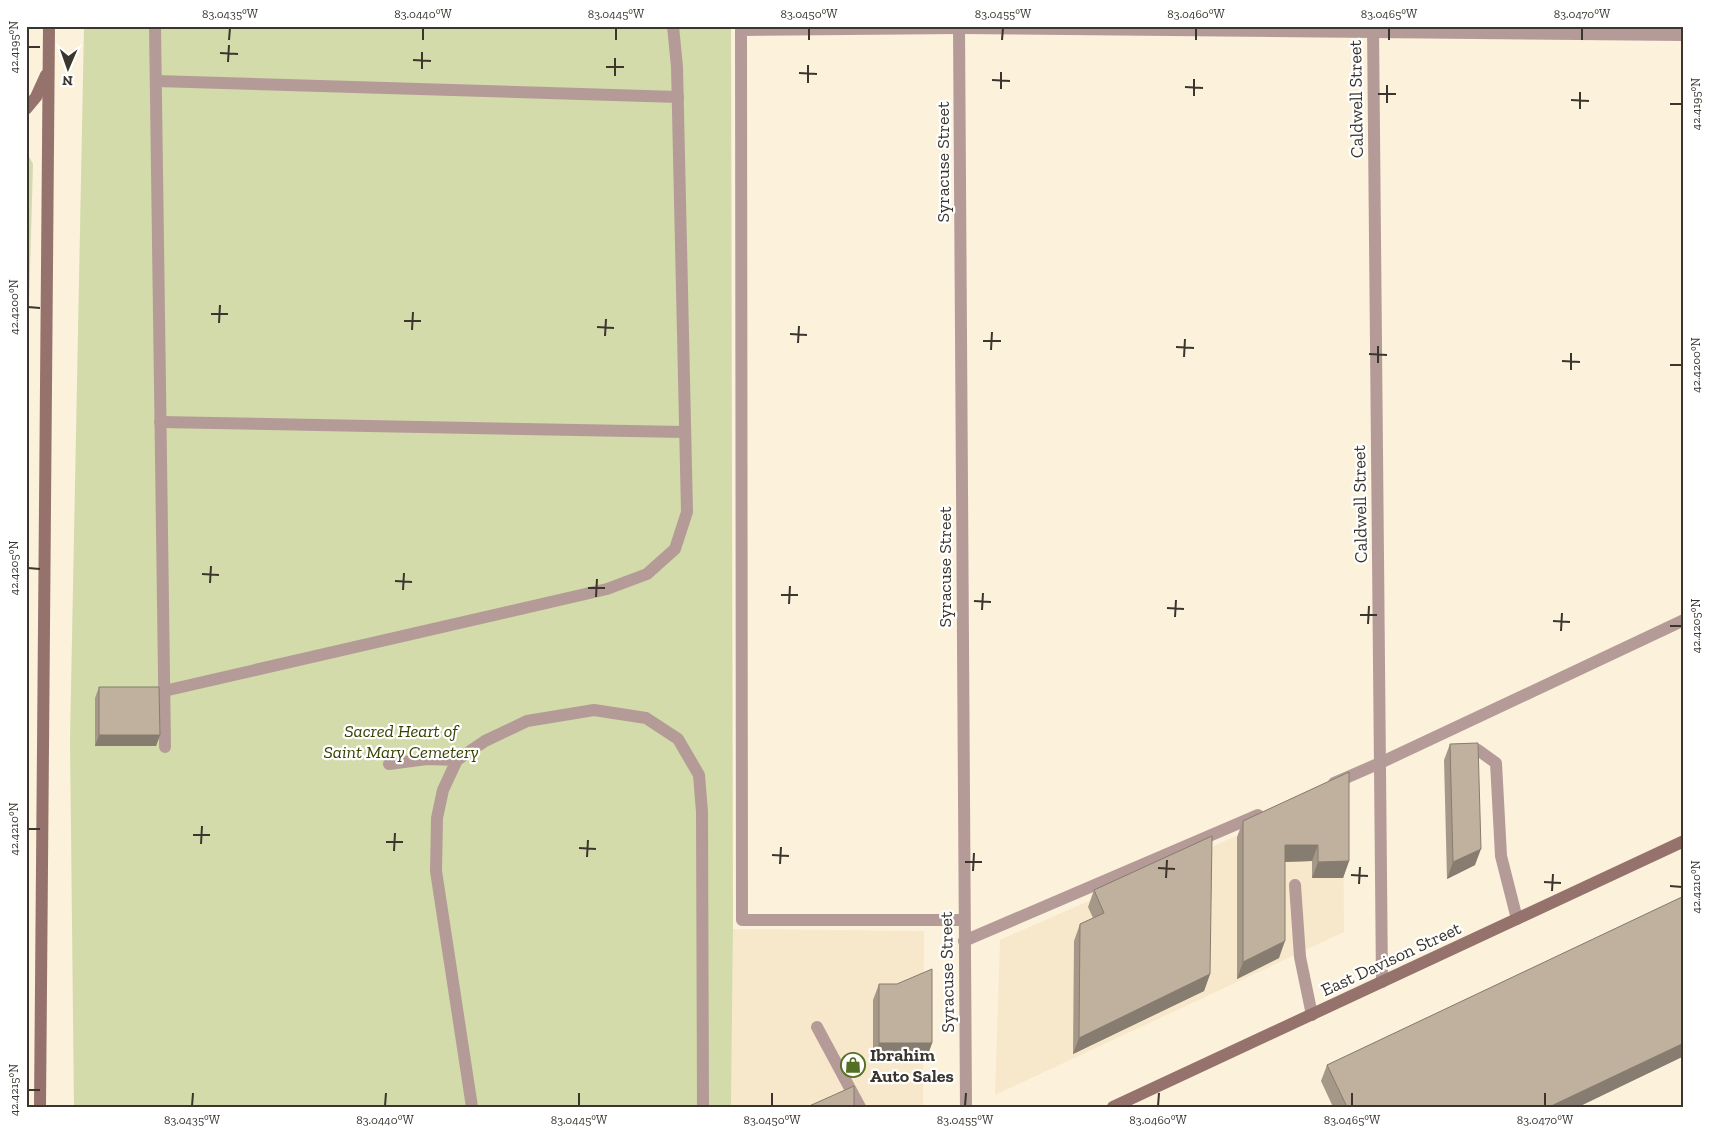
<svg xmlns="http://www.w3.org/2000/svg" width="1710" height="1133" font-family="'Zilla Slab',serif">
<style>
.built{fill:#f7e8cb}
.green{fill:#d3dbaa}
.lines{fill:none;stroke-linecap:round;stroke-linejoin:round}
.service{stroke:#b59b98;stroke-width:12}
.minor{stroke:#b59b98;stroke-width:12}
.secondary{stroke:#96726d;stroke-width:12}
.wall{fill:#a59888}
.shaded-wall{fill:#867c6f}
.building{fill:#c0b19e;stroke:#867c6f}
.ticks{fill:none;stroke:#3a362e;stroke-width:2}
.labels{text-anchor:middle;stroke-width:4.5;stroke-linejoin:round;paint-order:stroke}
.street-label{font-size:18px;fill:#3a362e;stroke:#fff}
.park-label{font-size:18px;font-style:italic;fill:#3a4103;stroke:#fff}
.poi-label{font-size:18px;font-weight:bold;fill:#3a362e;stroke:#fff;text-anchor:start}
.neatline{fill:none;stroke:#3a362e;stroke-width:2}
.ticks-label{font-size:12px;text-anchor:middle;fill:#3a362e}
</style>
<rect width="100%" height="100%" fill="#fcf1db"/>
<!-- built -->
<g class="built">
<path d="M1343,789L1344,932L995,1095L1000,940Z"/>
<path d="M733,929L924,931L923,1107H731Z"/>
</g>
<!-- green -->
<g class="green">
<path d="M84,26H731L733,929L731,1107H74L70,740Z"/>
<path d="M26,151L33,164L26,410Z"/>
</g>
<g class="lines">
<!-- service -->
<g class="service">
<path d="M155,26L165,747"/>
<path d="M156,81L678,97"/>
<path d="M160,422L685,432"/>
<path d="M164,691L607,589L647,574L675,549L687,512L677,67L673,26"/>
<path d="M1478,750L1496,763L1501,856L1517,919"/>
<path d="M389,764L427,759L457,760"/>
<path d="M1334,783L1380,763L1684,620"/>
<path d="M1295,885L1300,957L1312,1015"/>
<path d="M964,920H742L741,30L959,28L1684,35"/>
<path d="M964,941L1258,815"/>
<path d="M817,1027L860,1107"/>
<path d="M472,1107L436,871L437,818L443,790L457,760L485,741L527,721L594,710L646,718L678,739L699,775L702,812L703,1107"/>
</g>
<!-- minor -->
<g class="minor">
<path d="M959,26L966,1107"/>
<path d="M1373,26L1382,982"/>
</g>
<!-- secondary -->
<g class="secondary">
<path d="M26,109L36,97L46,75"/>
<path d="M40,1107L49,26"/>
<path d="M1113,1107L1684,841"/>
</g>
</g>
<!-- wall -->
<g class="wall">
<path d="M99,687L160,735L156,746H95V698Z"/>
<path d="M1450,744L1475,865L1447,879L1444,760Z"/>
<path d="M1349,772V861L1343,878H1312V861L1285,862L1279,958L1237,979V837L1243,821Z"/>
<path d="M1094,890L1210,974L1204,991L1073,1054L1074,941L1080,924L1093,918L1088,907Z"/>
<path d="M1684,896V1056L1578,1107H1333L1321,1081L1327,1065Z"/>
<path d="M879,984L932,1043L926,1060H873V1000Z"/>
</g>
<!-- shaded-wall -->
<g class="shaded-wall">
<path d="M99,735H160L156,746H95Z"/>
<path d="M1285,845H1318L1312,861L1279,862Z"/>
<path d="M1481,849L1475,865L1447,879L1453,862Z"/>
<path d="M1349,861L1343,878H1312L1318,862Z"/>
<path d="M1285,941L1279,958L1237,979L1243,962Z"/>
<path d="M1210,974L1204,991L1073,1054L1079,1038Z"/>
<path d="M879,1043H932L926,1060H873Z"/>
<path d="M1684,1043V1056L1578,1107H1549Z"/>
</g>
<!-- building -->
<g class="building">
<path d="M99,687H159L160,735H99Z"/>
<path d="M1478,743L1481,849L1453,862L1450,744Z"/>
<path d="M1349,772V861L1318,862V845H1285V941L1243,962V821Z"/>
<path d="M1212,836L1210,974L1079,1038L1080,924L1104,913L1094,890Z"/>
<path d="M1684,896V1043L1549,1107H1347L1327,1065Z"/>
<path d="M932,969V1043H879V984H897Z"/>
<path d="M854,1086V1107H807Z"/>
</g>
<!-- ticks -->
<path class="ticks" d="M229,40L230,28M423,40V28M616,40V28M809,40V28M1002,40L1003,28M1196,40V28M1389,40V28M1582,40V28M28,47H40M220,53L238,54M413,60L431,61M228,62L229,45M606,67H624M422,69V52M799,73L817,74M615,76V58M992,80L1010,81M808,83V65M1185,87L1203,88M1001,89V72M1378,94H1396M1194,96V79M1571,100L1589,101M1387,103V85M1670,104H1682M1580,109V92M28,307L40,308M211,314H228M404,321H421M219,323L220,305M597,327L614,328M412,330L413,312M790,334L807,335M605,336L606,319M983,341H1001M798,343L799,326M1176,347L1194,348M991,350L992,332M1369,354L1387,355M1184,357L1185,339M1562,361L1580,362M1378,363V346M1670,365H1682M1571,370V353M28,568L40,569M202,574L219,575M395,581L412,582M210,583L211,566M588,588H605M403,590L404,573M781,595H798M596,597L597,579M974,601L991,602M789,604L790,586M1167,608L1184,609M982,610L983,593M1360,615H1377M1175,617L1176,600M1553,621L1570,622M1368,624L1369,606M1670,626H1682M1561,631L1562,613M28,829H40M193,835H210M386,842H403M201,844L202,826M579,848L596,849M394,851L395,833M772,855L789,856M587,857L588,840M965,862H982M780,864L781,847M1158,868L1175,869M973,871L974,853M1351,875L1368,876M1166,878L1167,860M1544,882L1561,883M1359,884L1360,867M1670,886L1682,887M1552,891L1553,874M28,1090H40M192,1106L193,1093M385,1106L386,1093M579,1106V1093M772,1106V1093M965,1106L966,1093M1158,1106L1159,1093M1352,1106V1093M1545,1106V1093"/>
<!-- icons -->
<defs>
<symbol id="shop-ring" viewBox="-11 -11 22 22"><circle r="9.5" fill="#fff" stroke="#536f23" stroke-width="1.5"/><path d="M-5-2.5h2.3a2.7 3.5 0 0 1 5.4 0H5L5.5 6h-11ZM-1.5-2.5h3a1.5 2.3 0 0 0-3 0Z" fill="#536f23"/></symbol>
</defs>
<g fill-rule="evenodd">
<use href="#shop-ring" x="839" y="1051" width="28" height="28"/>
</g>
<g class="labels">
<!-- street labels -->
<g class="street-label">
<text transform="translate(1356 99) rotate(-91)" y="6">Caldwell Street</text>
<text transform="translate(943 162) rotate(-90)" y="6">Syracuse Street</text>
<text transform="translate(1360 504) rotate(-91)" y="6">Caldwell Street</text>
<text transform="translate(945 567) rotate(-90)" y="6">Syracuse Street</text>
<text transform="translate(1391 959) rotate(-25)" y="6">East Davison Street</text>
<text transform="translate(947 972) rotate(-91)" y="6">Syracuse Street</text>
</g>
<!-- park labels -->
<g class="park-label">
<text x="401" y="737">Sacred Heart of<tspan x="401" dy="21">Saint Mary Cemetery</tspan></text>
</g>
<!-- poi labels -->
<g class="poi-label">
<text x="870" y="1061">Ibrahim<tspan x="870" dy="21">Auto Sales</tspan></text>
</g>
</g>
<!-- border -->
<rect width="1710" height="1133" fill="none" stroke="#ffffff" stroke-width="55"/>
<!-- north arrow -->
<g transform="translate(68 68) rotate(182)" stroke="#ffffff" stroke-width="4" paint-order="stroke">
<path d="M0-4L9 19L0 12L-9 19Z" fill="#3a362e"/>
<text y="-8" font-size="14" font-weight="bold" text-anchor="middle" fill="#3a362e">N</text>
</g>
<rect x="28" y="28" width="1654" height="1078" class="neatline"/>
<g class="ticks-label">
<text x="230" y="18">83.0435°W</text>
<text x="423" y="18">83.0440°W</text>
<text x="616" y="18">83.0445°W</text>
<text x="809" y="18">83.0450°W</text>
<text x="1003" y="18">83.0455°W</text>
<text x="1196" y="18">83.0460°W</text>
<text x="1389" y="18">83.0465°W</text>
<text x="1582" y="18">83.0470°W</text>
<text transform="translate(14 47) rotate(-90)" y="4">42.4195°N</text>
<text transform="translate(1696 104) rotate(-90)" y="4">42.4195°N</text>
<text transform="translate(14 307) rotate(-90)" y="4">42.4200°N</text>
<text transform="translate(1696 365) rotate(-90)" y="4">42.4200°N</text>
<text transform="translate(14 568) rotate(-90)" y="4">42.4205°N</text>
<text transform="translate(1696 626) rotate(-90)" y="4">42.4205°N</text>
<text transform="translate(14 829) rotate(-90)" y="4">42.4210°N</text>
<text transform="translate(1696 887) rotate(-90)" y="4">42.4210°N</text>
<text transform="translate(14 1090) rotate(-90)" y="4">42.4215°N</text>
<text x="192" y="1124">83.0435°W</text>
<text x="385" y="1124">83.0440°W</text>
<text x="579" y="1124">83.0445°W</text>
<text x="772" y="1124">83.0450°W</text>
<text x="965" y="1124">83.0455°W</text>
<text x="1158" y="1124">83.0460°W</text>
<text x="1352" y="1124">83.0465°W</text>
<text x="1545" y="1124">83.0470°W</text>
</g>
</svg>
